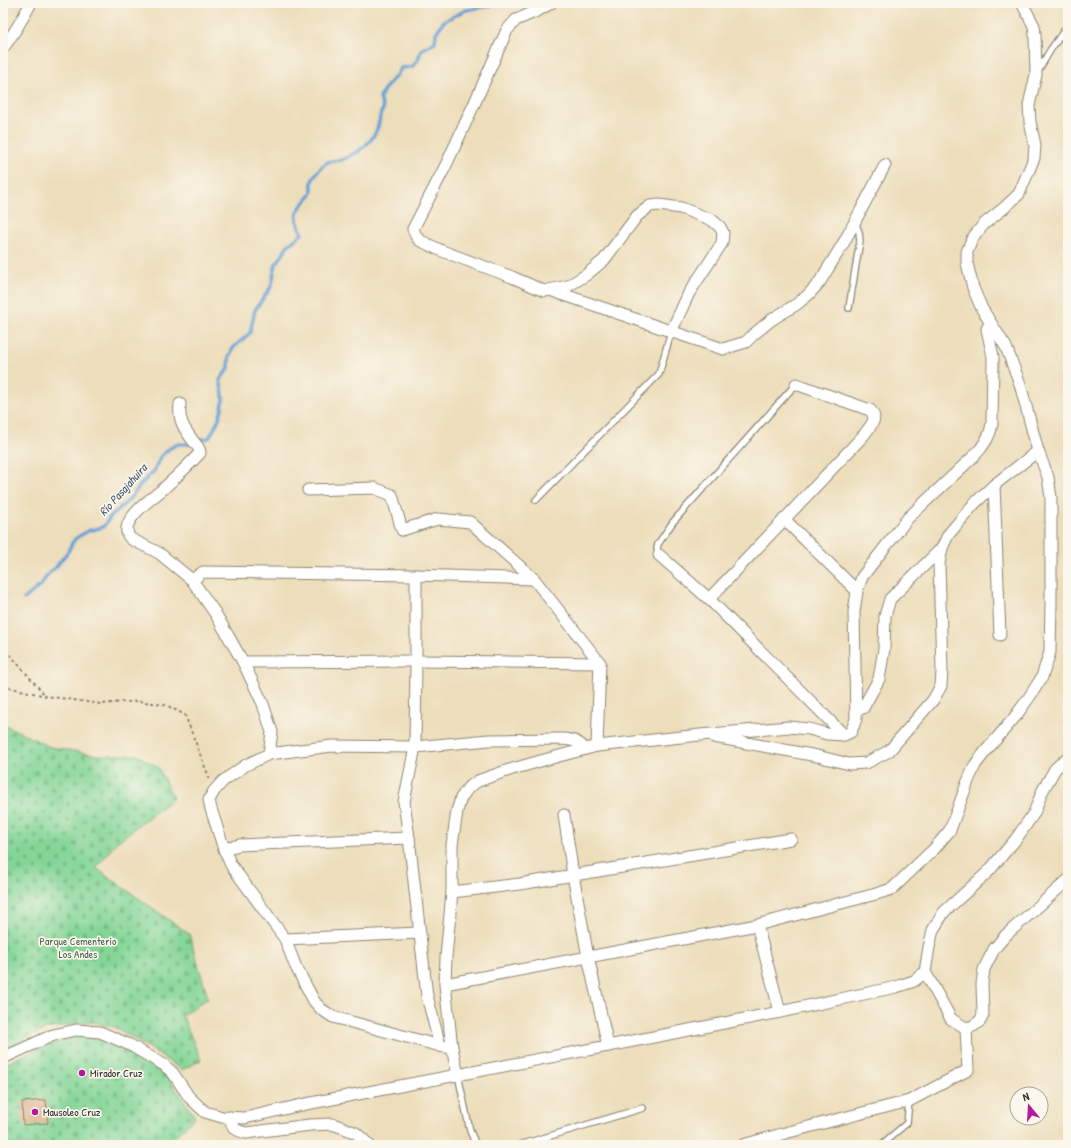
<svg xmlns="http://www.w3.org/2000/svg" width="1071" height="1148" font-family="'Patrick Hand',sans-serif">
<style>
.cemetery{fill:url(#cemetery-stones);stroke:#588061}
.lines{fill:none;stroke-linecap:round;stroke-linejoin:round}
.stream{stroke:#649fd4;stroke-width:3.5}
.building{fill:#ddae86}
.lane-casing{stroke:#8c8473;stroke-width:8}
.street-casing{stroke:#8c8473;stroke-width:13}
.path{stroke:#8c8473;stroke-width:2;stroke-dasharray:3 3;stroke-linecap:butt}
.lane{stroke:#fff;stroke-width:5.5}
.street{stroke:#fff;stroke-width:11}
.poi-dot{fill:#b5179e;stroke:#fbf7ec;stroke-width:1.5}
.labels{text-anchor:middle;stroke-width:3.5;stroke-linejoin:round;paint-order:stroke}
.park-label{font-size:11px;fill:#465e4b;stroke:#fbf7ec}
.poi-label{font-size:11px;fill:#2b2b2b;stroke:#fbf7ec;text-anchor:start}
.water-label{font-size:12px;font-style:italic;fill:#42596f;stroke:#fbf7ec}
</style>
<defs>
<pattern id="cemetery-stones" width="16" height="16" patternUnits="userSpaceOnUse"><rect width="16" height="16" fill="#84d697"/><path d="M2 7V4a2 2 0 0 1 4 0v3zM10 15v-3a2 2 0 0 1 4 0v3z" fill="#72b882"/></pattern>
</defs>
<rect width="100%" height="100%" fill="#fbf7ec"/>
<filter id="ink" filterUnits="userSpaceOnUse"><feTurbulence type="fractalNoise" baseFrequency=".025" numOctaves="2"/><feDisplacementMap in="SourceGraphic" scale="8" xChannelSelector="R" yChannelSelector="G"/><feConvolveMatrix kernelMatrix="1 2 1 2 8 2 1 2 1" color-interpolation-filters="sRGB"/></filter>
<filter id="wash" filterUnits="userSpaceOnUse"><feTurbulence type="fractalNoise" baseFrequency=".012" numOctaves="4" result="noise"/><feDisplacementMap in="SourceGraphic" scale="16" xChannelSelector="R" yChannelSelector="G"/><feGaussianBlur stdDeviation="0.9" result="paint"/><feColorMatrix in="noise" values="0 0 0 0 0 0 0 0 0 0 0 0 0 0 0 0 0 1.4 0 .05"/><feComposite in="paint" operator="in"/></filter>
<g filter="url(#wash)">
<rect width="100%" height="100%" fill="#eddebb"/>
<!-- cemetery -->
<g class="cemetery">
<path d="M3,724L50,747L97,755H137L158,767L173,798L117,842L96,868L189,934L208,998L182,1015L201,1060L182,1070L138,1041L114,1027L92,1022L68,1025L46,1029L14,1044L3,1048Z"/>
<path d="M87,1037L102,1039L147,1061L165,1073L195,1117L167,1145H3V1065C30,1052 57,1038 87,1037Z"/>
</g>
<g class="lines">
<!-- stream -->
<path class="stream" d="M24,599L40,586L49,573L56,567L69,550L72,543L76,538L88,531L103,527L110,517L129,500L142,483L154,471L161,456L170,448L178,444H189L199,440L209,438C216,426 224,411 223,396C223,391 221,385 220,380L229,368V357L233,348L250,333L255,310L271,287L276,264L282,256L287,246L302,234C300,226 295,222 297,214C299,205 307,202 311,194C313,190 311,187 312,182C313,176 321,167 326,163C331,160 336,161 341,160C343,160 357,152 360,150C367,145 374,137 377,129C380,122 379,115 383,109L380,98L383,91L391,81L397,75L401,68L412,67L418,60L421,50L435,42L436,33L444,21L466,10L490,6L494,3"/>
</g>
<g id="blocks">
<!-- building -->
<path class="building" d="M46,1100L48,1123L23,1125L22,1102Z"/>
</g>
</g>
<g filter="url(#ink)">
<use href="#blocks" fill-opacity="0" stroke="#8c8473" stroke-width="1"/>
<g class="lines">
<defs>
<g id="lane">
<path d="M1038,71L1051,49L1068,25"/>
<path d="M849,308L860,240L859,232L855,222"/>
<path d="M536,500L659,374L671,332"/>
<path d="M659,555L657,549L658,544L673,522L796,384"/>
<path d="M458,1075L470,1131L476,1145"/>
<path d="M520,1145L643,1108"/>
<path d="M881,1145L907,1123L909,1101"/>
</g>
<g id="street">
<path d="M551,3L537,11L516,20L507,30L476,100L447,163L413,229L416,236L419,240L442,251L512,277L544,291L568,286L586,275L604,260L637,216L650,206L659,205L681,208L712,220L720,227L723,233L722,243L689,293L671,332"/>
<path d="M3,48C14,34 23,18 31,3"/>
<path d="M550,290L723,349L746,342L754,334L771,320L797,304L808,295L819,283L843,244L885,165"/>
<path d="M180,404C178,420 184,429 194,442C197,446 200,448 200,453C188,466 175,478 162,490C151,499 136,509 129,522C126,528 126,534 131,539L159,553L192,580L215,613L243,662L263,704L272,732L269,754"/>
<path d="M994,485L1000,635"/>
<path d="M308,490L374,488L392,495L402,530L438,519L470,522L534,579L600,663L597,746"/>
<path d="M784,519L857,591"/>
<path d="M659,555L709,599L844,735"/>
<path d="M416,575V661L415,747L404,802L409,838L427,996L440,1046"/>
<path d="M192,580L203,572L416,575L534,579"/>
<path d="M709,599L864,435C870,426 879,419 870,410L796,384"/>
<path d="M243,662L416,661L600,663"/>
<path d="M856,710L863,708L879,679L884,649L885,616L890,599L942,548"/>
<path d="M714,737L817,756L849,764L866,763L889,751L933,700L941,686L942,671L939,564L942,548L948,535L974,504L994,485L1038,451"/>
<path d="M564,815L573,875L588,957L608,1046"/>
<path d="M224,849L239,845L409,838"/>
<path d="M452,892L520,884L791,839"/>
<path d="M757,925L780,1012"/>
<path d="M285,939L420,933"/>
<path d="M925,972L951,1019L966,1028L973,1026L980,1021L983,1015L982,984L984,969L994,949L1006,935L1068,880"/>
<path d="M445,984L757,925L876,894L892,889L935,848L950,830L968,781L975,765L985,752L1015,717L1030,696L1042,677L1050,652L1051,602V498L1048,477L1038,451L1020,384L1006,347L982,309L973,288L967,263V252L972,239L984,224L1004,208L1019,194L1034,158L1035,145L1030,122L1029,105L1036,75L1035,34L1034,26L1022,3"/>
<path d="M452,1048L440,1046L333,1017L321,1009L314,1001L295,965L285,939L231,865L224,849L211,809L209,800L214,791L223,781L246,765L269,754L332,746L415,747L489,740L564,739C574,740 579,742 585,749"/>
<path d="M3,1058L53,1035L76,1030L100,1032L130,1045L164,1065L173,1073L189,1097L205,1112L222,1117L245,1118L301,1105L608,1046L780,1012L896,987L914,981L925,972L929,947L933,930L944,912L988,872L1016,839L1034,813L1043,790L1055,769L1068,757"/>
<path d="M458,1075L452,1048L445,984L446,957L452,892V845L457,811L461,798L468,788L478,781L509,770L544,760L597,746L700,735L789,727L809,729L827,734L844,735L851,732L856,719L854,612L857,591L862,577L882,551L908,518L975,455C984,446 990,437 992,424L993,357L987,329L989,325L991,324"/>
<path d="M230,1117C232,1129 235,1130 246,1133L310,1125L332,1124L344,1128L356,1133L369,1145"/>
<path d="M743,1145L789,1132L909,1101L968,1070L966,1028"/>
</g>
</defs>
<!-- lane casing -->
<use href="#lane" class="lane-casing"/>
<!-- street casing -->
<use href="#street" class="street-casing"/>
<!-- path -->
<g class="path">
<path d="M3,645L5,649L45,695"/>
<path d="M3,686L46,696L101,704L138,701L166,705L185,715L210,780"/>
</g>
<!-- lane -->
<use href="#lane" class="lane"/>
<!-- street -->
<use href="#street" class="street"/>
</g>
</g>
<!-- markers -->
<g class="poi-dot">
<circle cx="82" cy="1073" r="4"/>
<circle cx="35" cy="1112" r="4"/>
</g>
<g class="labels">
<!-- park labels -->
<g class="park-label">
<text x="78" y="945">Parque Cementerio<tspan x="78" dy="13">Los Andes</tspan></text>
</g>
<!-- poi labels -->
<g class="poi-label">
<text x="90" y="1077">Mirador Cruz</text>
<text x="43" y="1116">Mausoleo Cruz</text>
</g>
<!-- water labels -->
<g class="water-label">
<text transform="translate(123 490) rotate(-48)" y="4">Río Pasajahuira</text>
</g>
</g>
<!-- margin -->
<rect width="1071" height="1148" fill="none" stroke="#fbf7ec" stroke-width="16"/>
<!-- north arrow -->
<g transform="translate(1029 1106) rotate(342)"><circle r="19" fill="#fbf7ec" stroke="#a8a59f"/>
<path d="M0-3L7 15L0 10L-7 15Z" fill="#b5179e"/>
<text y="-6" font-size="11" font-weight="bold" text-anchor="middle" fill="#2b2b2b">N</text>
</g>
</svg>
